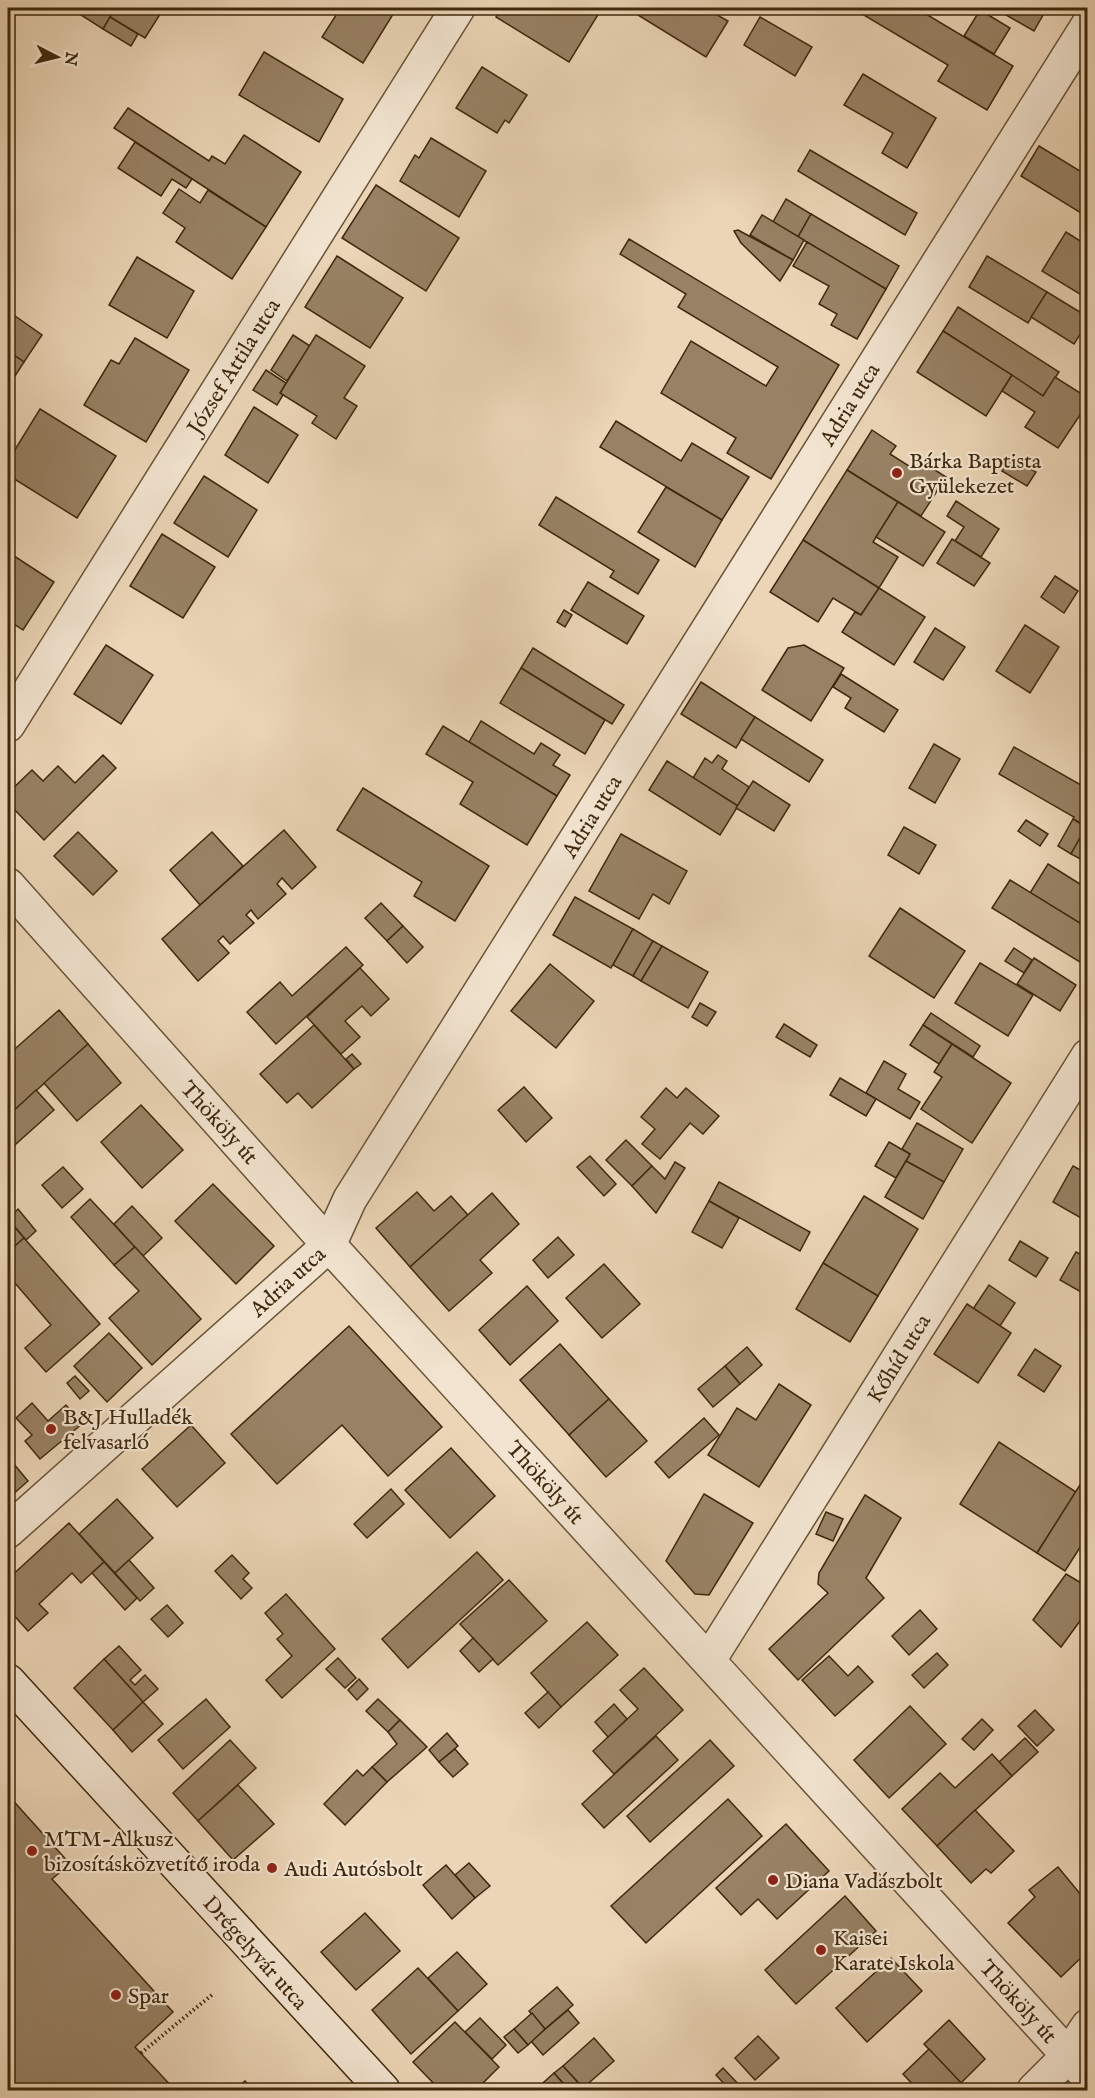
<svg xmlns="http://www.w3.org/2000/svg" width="1095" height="2098" font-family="'IM FELL English',serif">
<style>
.building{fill:#988265;stroke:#3f290d;stroke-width:1.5}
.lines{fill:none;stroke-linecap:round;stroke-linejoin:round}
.minor-casing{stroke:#6a5437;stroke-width:36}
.secondary-casing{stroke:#3f290d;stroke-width:36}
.path{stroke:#3f290d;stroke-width:4;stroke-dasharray:1.5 3;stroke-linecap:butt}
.minor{stroke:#f2e4d0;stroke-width:33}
.secondary{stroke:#f2e4d0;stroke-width:33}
.poi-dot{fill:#8f2418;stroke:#f2e4d0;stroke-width:2}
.labels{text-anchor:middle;stroke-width:4.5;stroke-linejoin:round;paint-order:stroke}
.street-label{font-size:22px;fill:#3f290d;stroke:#f2e4d0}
.poi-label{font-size:22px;fill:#3f290d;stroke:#f2e4d0;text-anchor:start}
</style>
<rect width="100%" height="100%" fill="#ebd5b6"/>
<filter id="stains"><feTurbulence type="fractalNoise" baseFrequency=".00333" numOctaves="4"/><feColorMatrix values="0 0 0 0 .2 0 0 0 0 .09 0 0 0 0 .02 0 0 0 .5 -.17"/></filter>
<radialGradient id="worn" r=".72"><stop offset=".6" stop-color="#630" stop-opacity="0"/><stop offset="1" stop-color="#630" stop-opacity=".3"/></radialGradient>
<!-- building -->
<g class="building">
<path d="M70,8H116L103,29Z"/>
<path d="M116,8H164L145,38L110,17Z"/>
<path d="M338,8H390L395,11L363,63L322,37L340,9Z"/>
<path d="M501,8H591L599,13L569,62L496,17Z"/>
<path d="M632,8H705L728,21L706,57L630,10Z"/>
<path d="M852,8H916L1013,66L987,110L938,81L948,65Z"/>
<path d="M994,8H1047L1034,31Z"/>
<path d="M980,10L1010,28L994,54L964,36Z"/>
<path d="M110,17L138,34L131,46L103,29Z"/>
<path d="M760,17L812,47L795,76L744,45Z"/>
<path d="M264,52L343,99L319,142L239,95Z"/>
<path d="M482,67L527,95L509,123L505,120L497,133L456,108Z"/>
<path d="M863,74L936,118L907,168L882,153L893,133L844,105Z"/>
<path d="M128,108L209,161L212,156L225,164L244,135L301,172L266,227L114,128Z"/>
<path d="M431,138L486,171L459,217L400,181L415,155L419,158Z"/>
<path d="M135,142L192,179L186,188L172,179L161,196L118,168Z"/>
<path d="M1039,146L1088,176V202L1081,213L1021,176Z"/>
<path d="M810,150L917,213L905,235L798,171Z"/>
<path d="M376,185L459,238L426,291L342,238Z"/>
<path d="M179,189L200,203L208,190L266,227L232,279L176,242L185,228L163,213Z"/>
<path d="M786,199L811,214L798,237L773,222Z"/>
<path d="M811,214L899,266L886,289L798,237Z"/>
<path d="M762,215L804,240L793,260L750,235Z"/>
<path d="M738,230L793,260L780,281L741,243L734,231Z"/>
<path d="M1066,232L1088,246V299L1042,271Z"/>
<path d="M629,239L839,365L771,479L727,453L736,438L661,393L691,341L766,386L778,367L678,307L686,294L620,254Z"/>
<path d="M807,242L886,289L857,339L831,325L837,314L819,304L829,286L793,266Z"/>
<path d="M337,256L403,298L370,348L305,307Z"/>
<path d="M987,256L1047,292L1028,323L969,287Z"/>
<path d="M137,257L194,291L167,338L109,305Z"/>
<path d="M1047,292L1088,317V322L1074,344L1031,317Z"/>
<path d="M958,307L1059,372L1043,396L943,331Z"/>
<path d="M8,311L42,335L24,362L8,351Z"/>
<path d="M943,331L1012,375L986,416L917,372Z"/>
<path d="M293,335L310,346L287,381L271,370Z"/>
<path d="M316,335L365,366L344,398L357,406L336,439L312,423L317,416L280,393Z"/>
<path d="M135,338L189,370L146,442L84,405L111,360L119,364Z"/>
<path d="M8,351L24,362L8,387Z"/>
<path d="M266,370L286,383L280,393L283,395L277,405L253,390Z"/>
<path d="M1012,375L1043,396L1055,377L1088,398V403L1058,448L1025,427L1035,412L1002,391Z"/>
<path d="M254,407L298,435L268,483L225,455Z"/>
<path d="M40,409L116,456L77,518L8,475V461Z"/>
<path d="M616,421L681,461L692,443L749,477L722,520L600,447Z"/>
<path d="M872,430L896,446L890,454L915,470L921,461L946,477L921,516L847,470Z"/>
<path d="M1011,458L1036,472L1027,486L1002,471Z"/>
<path d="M847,470L898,502L873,542L898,557L879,588L803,540Z"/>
<path d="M204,476L257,510L228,557L174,523Z"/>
<path d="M666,487L722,520L695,567L638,532Z"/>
<path d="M556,497L659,560L638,594L610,577L614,571L539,525Z"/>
<path d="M956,501L999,529L981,557L955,541L964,527L947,516Z"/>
<path d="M898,502L945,532L923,566L876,537Z"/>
<path d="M162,534L215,567L183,618L130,586Z"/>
<path d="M952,539L990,563L974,586L937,563Z"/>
<path d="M803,540L879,588L861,615L833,598L818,622L770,592Z"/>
<path d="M8,552L54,582L23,630L8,620Z"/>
<path d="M1055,576L1078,591L1064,613L1041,597Z"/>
<path d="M588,582L644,616L627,644L571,610Z"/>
<path d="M879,588L925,617L894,665L842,632L855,612L861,615Z"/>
<path d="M564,610L572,615L565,627L557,622Z"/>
<path d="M1025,625L1059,647L1030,693L996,671Z"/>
<path d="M935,628L965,647L943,680L914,662Z"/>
<path d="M106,645L153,675L121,724L74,694Z"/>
<path d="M804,645L844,668L811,721L762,690L788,648Z"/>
<path d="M533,648L624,705L612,724L521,668Z"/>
<path d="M521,668L605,720L585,754L500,703Z"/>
<path d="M841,674L898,710L884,732L845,708L851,698L833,687Z"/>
<path d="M701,682L755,717L736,748L681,714Z"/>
<path d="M755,717L823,760L809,782L741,739Z"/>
<path d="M481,721L534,754L541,743L560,755L553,765L570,775L557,796L469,742Z"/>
<path d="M443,726L557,796L527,845L460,804L473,782L426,754Z"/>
<path d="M934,744L960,759L935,803L909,788Z"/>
<path d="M1014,747L1088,789V827L1073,819L1074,817L999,774Z"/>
<path d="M103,755L116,768L44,840L8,803V793L32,770L43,781L58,766L75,783Z"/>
<path d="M718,755L727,761L722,769L749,787L738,806L693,778L705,758L712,763Z"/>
<path d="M667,761L738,806L720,835L649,790Z"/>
<path d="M753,781L790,805L774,831L736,808Z"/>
<path d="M363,788L489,866L455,921L414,896L422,882L337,830Z"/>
<path d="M1073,819L1086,827L1071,854L1058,846Z"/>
<path d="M1026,820L1048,834L1040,846L1018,831Z"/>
<path d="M904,827L936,845L919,874L888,855Z"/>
<path d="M1086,827H1088V863L1071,854Z"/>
<path d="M284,830L316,867L292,889L282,878L277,884L286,894L258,919L251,910L246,915L254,923L230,944L223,936L218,941L229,953L198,981L162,939Z"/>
<path d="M78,832L117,871L93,895L54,856Z"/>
<path d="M212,832L243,866L200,905L170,870Z"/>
<path d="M621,834L687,871L669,904L653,894L639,919L589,891Z"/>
<path d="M1048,864L1088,889V909L1079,923L1030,893Z"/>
<path d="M1010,880L1088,928V967L992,908Z"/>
<path d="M575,897L633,929L611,968L553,935Z"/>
<path d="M381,903L403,926L387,941L365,918Z"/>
<path d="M900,908L965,951L934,998L869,956Z"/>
<path d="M403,926L423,947L407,963L387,941Z"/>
<path d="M633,929L653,941L633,976L613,965Z"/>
<path d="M653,941L662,946L641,981L633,976Z"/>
<path d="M662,946L708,972L688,1008L641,981Z"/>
<path d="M346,947L363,965L276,1044L247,1012L280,982L292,996Z"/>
<path d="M1014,948L1032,960L1024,973L1005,961Z"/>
<path d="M1034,958L1076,985L1060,1011L1017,984Z"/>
<path d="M980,963L1033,995L1008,1036L955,1003Z"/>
<path d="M550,964L594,1001L556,1048L511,1011Z"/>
<path d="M360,968L389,999L371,1016L362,1006L345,1021L360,1037L341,1054L307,1017Z"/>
<path d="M700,1003L716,1012L707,1026L692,1017Z"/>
<path d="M59,1010L88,1044L10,1114L8,1111V1055Z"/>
<path d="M931,1013L980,1046L973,1057L923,1025Z"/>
<path d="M784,1024L817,1045L810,1057L776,1037Z"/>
<path d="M314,1025L354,1069L312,1108L298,1093L287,1103L260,1074Z"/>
<path d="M923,1025L952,1044L939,1064L910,1045Z"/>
<path d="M88,1044L121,1083L77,1121L44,1083Z"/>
<path d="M952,1044L1011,1083L972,1143L921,1109L942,1077L934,1072Z"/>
<path d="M352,1054L361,1064L354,1069L346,1059Z"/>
<path d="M884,1061L906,1074L898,1089L920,1102L910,1119L866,1093Z"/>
<path d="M840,1078L876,1099L866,1116L830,1095Z"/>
<path d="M524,1087L552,1118L526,1142L498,1110Z"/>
<path d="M666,1088L677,1098L686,1088L719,1116L703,1134L690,1123L660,1159L642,1144L655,1129L641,1117Z"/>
<path d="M36,1090L54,1110L8,1151V1116Z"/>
<path d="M141,1105L183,1150L142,1188L101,1142Z"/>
<path d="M917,1123L963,1149L944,1182L906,1161L910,1154L902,1149Z"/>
<path d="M626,1140L652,1166L632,1186L606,1160Z"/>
<path d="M889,1142L910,1154L896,1178L875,1166Z"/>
<path d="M590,1156L616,1184L604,1196L577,1167Z"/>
<path d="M906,1161L944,1182L923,1219L885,1197Z"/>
<path d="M675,1162L685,1168L656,1213L632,1186L652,1166L665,1179Z"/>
<path d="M1073,1166L1088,1174V1222L1053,1202Z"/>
<path d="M63,1167L83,1189L62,1208L42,1185Z"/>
<path d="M719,1182L810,1232L800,1251L709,1201Z"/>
<path d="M213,1184L274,1246L236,1284L175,1221Z"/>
<path d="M417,1192L434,1211L451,1196L468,1215L410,1267L376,1228Z"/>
<path d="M492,1193L519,1224L480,1260L492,1273L449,1311L410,1267Z"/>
<path d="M864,1196L918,1229L878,1296L823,1263Z"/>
<path d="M90,1199L135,1247L114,1265L71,1217Z"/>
<path d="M709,1201L739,1218L722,1248L692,1232Z"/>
<path d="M132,1206L162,1238L143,1256L114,1224Z"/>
<path d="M18,1209L36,1231L26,1240L8,1219Z"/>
<path d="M8,1219L24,1238L8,1252Z"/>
<path d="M558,1237L574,1255L548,1278L533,1260Z"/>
<path d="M24,1238L100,1324L46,1372L25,1348L51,1325L8,1275V1252Z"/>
<path d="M1020,1241L1048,1258L1036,1277L1009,1260Z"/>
<path d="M135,1247L201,1319L152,1365L109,1318L139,1291L114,1265Z"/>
<path d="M1076,1252L1088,1258V1296L1060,1280Z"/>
<path d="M823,1263L878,1296L850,1342L796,1309Z"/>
<path d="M604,1264L640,1304L602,1338L566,1298Z"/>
<path d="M989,1285L1015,1303L1000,1326L973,1309Z"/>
<path d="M527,1286L558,1321L510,1365L479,1330Z"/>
<path d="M967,1304L1011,1333L978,1383L934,1354Z"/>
<path d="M349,1326L442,1427L388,1476L342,1425L277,1484L231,1434Z"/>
<path d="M109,1333L142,1368L107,1402L74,1366Z"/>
<path d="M560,1344L609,1399L569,1435L520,1380Z"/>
<path d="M747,1347L762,1365L740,1384L725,1366Z"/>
<path d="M1035,1349L1061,1366L1044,1392L1018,1375Z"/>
<path d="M725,1366L740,1384L713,1407L698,1389Z"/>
<path d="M75,1376L89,1391L80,1399L67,1383Z"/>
<path d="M779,1384L811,1405L759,1487L708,1455L737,1408L756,1420Z"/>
<path d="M609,1399L647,1441L606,1477L569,1435Z"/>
<path d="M32,1403L48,1421L66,1405L82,1424L40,1459L25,1441L32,1435L16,1418Z"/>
<path d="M704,1418L719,1435L669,1478L655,1462Z"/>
<path d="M191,1425L225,1463L177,1507L142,1469Z"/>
<path d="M999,1442L1076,1492L1037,1553L960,1504Z"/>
<path d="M451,1448L495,1496L450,1538L405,1490Z"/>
<path d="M8,1457L28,1481L11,1496L8,1492Z"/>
<path d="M1085,1477L1088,1478V1535L1065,1571L1037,1553Z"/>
<path d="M391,1489L404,1504L367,1538L354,1524Z"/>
<path d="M704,1494L753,1523L709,1595L695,1594L666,1561Z"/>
<path d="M865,1495L901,1518L866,1578L884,1598L798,1680L769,1649L828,1593L818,1584L819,1573Z"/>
<path d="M117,1499L153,1538L115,1573L79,1534Z"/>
<path d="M826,1512L843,1519L833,1541L816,1534Z"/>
<path d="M69,1523L104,1562L81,1583L72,1573L39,1604L48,1613L28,1631L8,1609V1579Z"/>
<path d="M477,1552L503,1580L408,1668L382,1639Z"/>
<path d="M232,1555L249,1573L243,1579L252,1588L241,1599L215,1571Z"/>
<path d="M129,1560L154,1588L140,1601L115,1573Z"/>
<path d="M104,1562L137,1598L125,1610L92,1573Z"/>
<path d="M1066,1574L1088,1587V1610L1061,1647L1033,1620Z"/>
<path d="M509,1580L547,1621L498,1665L460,1624Z"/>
<path d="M286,1594L335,1649L282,1698L266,1680L292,1656L277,1639L283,1634L265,1613Z"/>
<path d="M167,1605L183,1623L168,1637L151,1619Z"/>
<path d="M920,1610L937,1629L909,1655L892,1636Z"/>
<path d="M587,1622L618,1655L561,1707L531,1673Z"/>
<path d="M473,1638L493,1659L479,1672L460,1651Z"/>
<path d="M119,1646L141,1670L130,1680L135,1685L145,1675L158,1689L143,1702L104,1659Z"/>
<path d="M937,1653L948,1665L924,1688L912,1675Z"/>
<path d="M829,1656L848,1676L858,1666L873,1682L835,1716L802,1680Z"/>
<path d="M338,1658L356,1678L345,1688L326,1669Z"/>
<path d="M104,1659L143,1702L113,1730L74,1688Z"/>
<path d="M644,1668L683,1710L614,1774L593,1751L638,1709L620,1690Z"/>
<path d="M359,1679L368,1689L357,1700L348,1690Z"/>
<path d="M548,1692L561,1707L539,1728L525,1713Z"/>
<path d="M206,1699L230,1727L183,1769L158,1740Z"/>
<path d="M378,1699L400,1720L388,1732L366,1711Z"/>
<path d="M143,1702L163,1724L132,1752L113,1730Z"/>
<path d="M614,1704L627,1719L608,1737L595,1722Z"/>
<path d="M910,1706L946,1744L889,1798L854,1760Z"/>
<path d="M1035,1710L1054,1730L1037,1746L1018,1726Z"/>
<path d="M982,1719L993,1730L974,1750L962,1739Z"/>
<path d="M400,1720L427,1747L387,1782L372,1767L397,1744L388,1732Z"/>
<path d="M447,1733L458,1746L439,1762L429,1750Z"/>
<path d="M656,1736L678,1760L604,1828L582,1804Z"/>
<path d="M1025,1738L1038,1752L1012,1776L999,1762Z"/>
<path d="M230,1740L256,1768L198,1821L173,1793Z"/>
<path d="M710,1740L734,1766L650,1842L627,1816Z"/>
<path d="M455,1749L468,1764L453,1777L439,1762Z"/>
<path d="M992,1754L1012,1776L937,1846L902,1809L940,1773L955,1788Z"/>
<path d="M372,1767L387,1782L345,1825L324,1804L357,1770L363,1776Z"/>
<path d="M238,1785L274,1824L233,1860L198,1821Z"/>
<path d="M8,1795L70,1864L52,1879L173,2012L135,2047L175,2090H8Z"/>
<path d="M728,1799L762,1836L646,1943L611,1906Z"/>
<path d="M975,1810L1014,1851L991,1873L986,1869L971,1883L937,1846Z"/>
<path d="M786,1824L829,1871L777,1919L758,1899L741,1915L716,1888Z"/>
<path d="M469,1863L490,1886L475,1898L455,1875Z"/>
<path d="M446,1865L475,1898L452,1919L423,1885Z"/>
<path d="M1058,1867L1081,1895L1088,1889V1951L1061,1977L1008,1923L1035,1897L1029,1890Z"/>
<path d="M845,1896L876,1931L796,2004L765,1970Z"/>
<path d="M365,1913L400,1951L356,1990L321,1952Z"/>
<path d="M457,1952L487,1984L458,2011L428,1978Z"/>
<path d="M891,1958L922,1991L867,2042L836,2008Z"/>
<path d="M418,1968L458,2011L411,2054L372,2010Z"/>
<path d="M557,1987L573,2005L545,2029L529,2011Z"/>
<path d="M568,2010L579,2023L543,2055L531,2041Z"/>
<path d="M532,2013L545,2029L528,2045L514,2029Z"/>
<path d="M480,2018L506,2045L492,2059L465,2032Z"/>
<path d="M949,2020L985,2059L961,2083L924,2044Z"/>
<path d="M455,2022L499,2067L476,2090H440L413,2062Z"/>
<path d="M514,2029L528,2045L518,2053L504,2037Z"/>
<path d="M758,2036L779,2058L755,2080L735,2058Z"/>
<path d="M594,2038L614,2061L583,2088L563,2066Z"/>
<path d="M929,2049L966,2088L963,2090H918L903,2074Z"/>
<path d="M563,2066L583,2088L581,2090H569L554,2073Z"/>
<path d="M723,2068L743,2089L742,2090H730L716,2075Z"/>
<path d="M554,2073L569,2090H535Z"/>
<path d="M245,2081L253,2090H234Z"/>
</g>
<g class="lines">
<defs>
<g id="minor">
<path d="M8,725L458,8"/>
<path d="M8,885L329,1245L1088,2077"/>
<path d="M8,1531L329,1245L350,1199L1088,25"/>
<path d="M709,1660L1088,1056"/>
<path d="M1034,2090L1068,2056L1088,2026"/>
</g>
<path id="secondary" d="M8,1681L383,2090"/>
</defs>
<!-- minor casing -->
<use href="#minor" class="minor-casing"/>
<!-- secondary casing -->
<use href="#secondary" class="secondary-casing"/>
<!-- path -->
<path class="path" d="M141,2053L213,1994"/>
<!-- minor -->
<use href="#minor" class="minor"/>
<!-- secondary -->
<use href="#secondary" class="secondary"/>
</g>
<!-- markers -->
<g class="poi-dot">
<circle cx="897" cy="473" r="6"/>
<circle cx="51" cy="1429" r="6"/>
<circle cx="32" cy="1851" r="6"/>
<circle cx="272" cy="1868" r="6"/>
<circle cx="773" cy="1880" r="6"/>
<circle cx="821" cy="1950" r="6"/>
<circle cx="116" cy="1995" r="6"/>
</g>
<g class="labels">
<!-- street labels -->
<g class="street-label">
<text transform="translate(233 366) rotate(-58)" y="8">József Attila utca</text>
<text transform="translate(849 404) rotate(-58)" y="8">Adria utca</text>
<text transform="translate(591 816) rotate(-58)" y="8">Adria utca</text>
<text transform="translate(220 1122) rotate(48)" y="8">Thököly út</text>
<text transform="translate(287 1281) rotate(-42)" y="8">Adria utca</text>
<text transform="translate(898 1358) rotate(-58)" y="8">Kőhíd utca</text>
<text transform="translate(546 1482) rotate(48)" y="8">Thököly út</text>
<text transform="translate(256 1952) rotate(48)" y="8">Drégelyvár utca</text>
<text transform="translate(1019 2001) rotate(48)" y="8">Thököly út</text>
</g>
<!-- poi labels -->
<g class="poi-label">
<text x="909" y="468">Bárka Baptista<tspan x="909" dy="25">Gyülekezet</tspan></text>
<text x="63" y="1424">B&amp;J Hulladék<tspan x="63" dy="25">felvasarló</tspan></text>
<text x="44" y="1846">MTM-Alkusz<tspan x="44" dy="25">bizosításközvetítő iroda</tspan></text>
<text x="284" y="1876">Audi Autósbolt</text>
<text x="785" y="1888">Diana Vadászbolt</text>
<text x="833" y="1945">Kaisei<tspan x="833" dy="25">Karate Iskola</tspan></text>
<text x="128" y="2003">Spar</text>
</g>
</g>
<!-- margin -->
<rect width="1095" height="2098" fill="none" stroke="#ebd5b6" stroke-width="30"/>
<rect x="9" y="9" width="1077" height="2080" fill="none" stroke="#3f290d" stroke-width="3"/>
<rect x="15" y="15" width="1065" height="2068" fill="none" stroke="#3f290d" stroke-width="1.5"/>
<!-- north arrow -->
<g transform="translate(57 57) rotate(97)" stroke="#f2e4d0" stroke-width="4.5" paint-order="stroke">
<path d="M0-4.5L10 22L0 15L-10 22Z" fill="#3f290d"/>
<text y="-9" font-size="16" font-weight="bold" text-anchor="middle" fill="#3f290d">N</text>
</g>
<rect width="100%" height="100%" filter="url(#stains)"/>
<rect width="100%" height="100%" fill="url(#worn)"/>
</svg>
